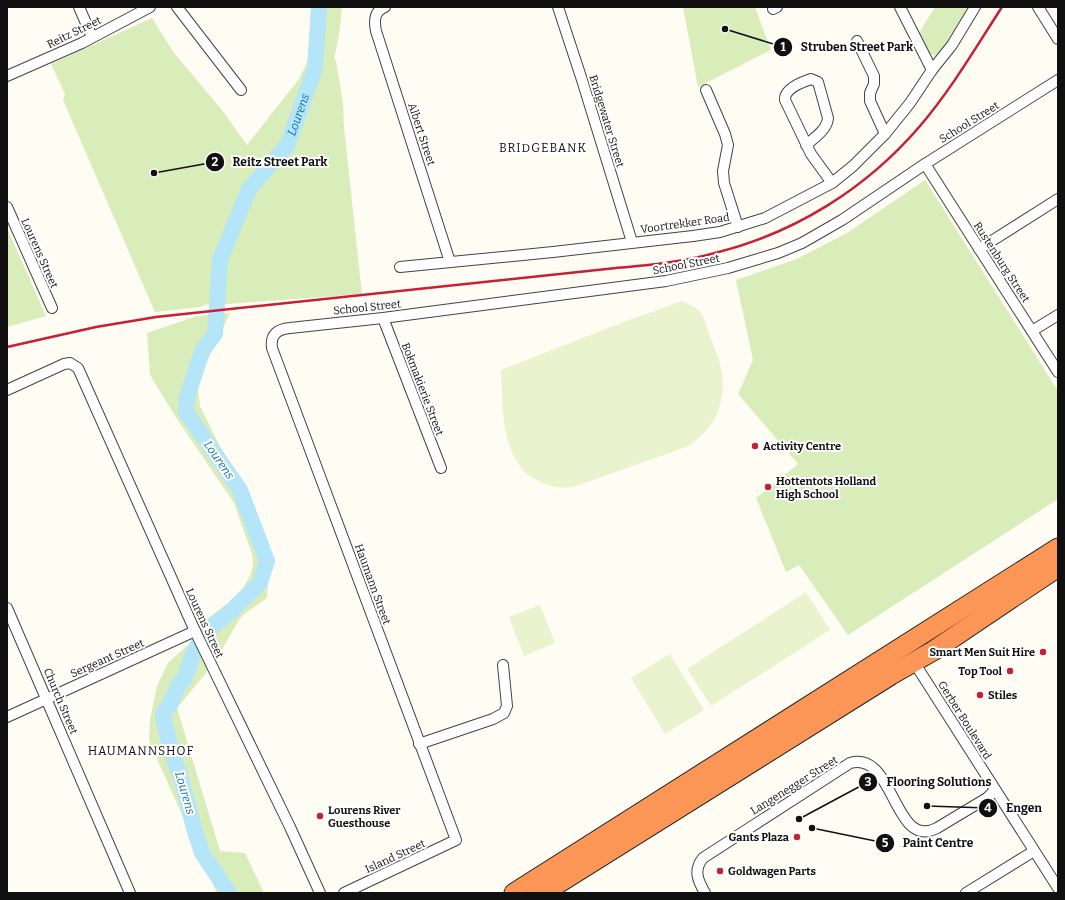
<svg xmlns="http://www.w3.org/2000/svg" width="1065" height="900" font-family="Bitter,serif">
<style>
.green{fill:#d8edba}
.pitch{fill:#e9f3cd}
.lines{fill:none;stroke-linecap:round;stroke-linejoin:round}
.river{stroke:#b5e5f9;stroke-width:16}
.street-casing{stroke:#434343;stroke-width:12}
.highway-casing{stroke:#212121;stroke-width:21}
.street{stroke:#fff;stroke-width:10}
.highway{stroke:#fb9656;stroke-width:19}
.rail{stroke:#c91f33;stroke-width:2.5}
.poi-dot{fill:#c91f33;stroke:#fff;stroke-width:1.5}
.labels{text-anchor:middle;stroke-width:4;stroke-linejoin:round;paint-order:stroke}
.street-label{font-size:11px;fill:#101010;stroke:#fff}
.poi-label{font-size:11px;font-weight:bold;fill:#101010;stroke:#fff;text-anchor:start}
.water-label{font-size:12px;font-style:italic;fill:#1173ab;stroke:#fff}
.neighbourhood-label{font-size:12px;letter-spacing:1px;fill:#101010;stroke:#fff}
.leader{fill:none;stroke:#101010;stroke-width:1.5}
.callout-dot{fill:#101010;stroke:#fff;stroke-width:1.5}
.mark-label{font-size:12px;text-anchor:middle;font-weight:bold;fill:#fff}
.callout-label{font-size:12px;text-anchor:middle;font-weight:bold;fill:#101010;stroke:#fff;stroke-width:4;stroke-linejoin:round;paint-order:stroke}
</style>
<rect width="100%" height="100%" fill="#fffcf4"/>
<!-- green -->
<g class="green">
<path d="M316,7H342L339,36L334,59L336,60L343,103L344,127L362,294L229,304H207L201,307L155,312L63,100L65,94L51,64L152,18L174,53L222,110L247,145L299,79L308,60Z"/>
<path d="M683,7H755L771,50L698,87Z"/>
<path d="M935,7H971L941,53L935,56L929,53L919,33Z"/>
<path d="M925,180L1058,391V499L848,635L799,565L786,572L756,498L798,464L738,394L753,360L736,280L797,259L847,233Z"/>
<path d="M7,228L46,316L7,327Z"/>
<path d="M230,313L204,368L198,389L200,406L220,447L240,478L248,495L269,555L267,598L243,615L239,620L212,666L177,708L220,851L245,853L264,893H217L149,741L150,720L157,686L168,663L189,644L202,623L208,618L239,595L251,574L253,564L252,554L234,503L177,419L150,375L147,333L197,316Z"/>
</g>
<!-- pitch -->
<g class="pitch">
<path d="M682,301C688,304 697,308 701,313C705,318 708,332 711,339C714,348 719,358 721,368C728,401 715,430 686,447L573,487C560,489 547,486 535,479C531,476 526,474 523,470C500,443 503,404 501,370L616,325Z"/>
<path d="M806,592L830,630L711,706L687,669Z"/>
<path d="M540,605L555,643L524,656L509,617Z"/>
<path d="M670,654L704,710L665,734L631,678Z"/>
</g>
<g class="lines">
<!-- river -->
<path class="river" id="s1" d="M229,893L202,853L194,828L181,778L173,757L163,717L165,710L170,705L179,684L185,678L192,656L204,633L230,612L260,583L267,561L240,490L186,412L187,397L203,349L215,334L220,260L249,189L288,144L315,68L319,7"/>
<defs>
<g id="street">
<path d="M79,7L92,37"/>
<path d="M177,7L241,90"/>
<path d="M385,7C374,11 374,21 376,31L450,262"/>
<path d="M558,7L582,80L632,242"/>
<path d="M900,7L932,70"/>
<path d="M1038,7L1058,39"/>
<path d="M773,9L777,7"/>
<path d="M857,41L874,76V84L870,93V101L885,134"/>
<path d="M7,76L82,43L150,7"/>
<path d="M706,90L725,134L728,145L723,171L724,183L738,227"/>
<path d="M806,145C814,138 827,130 828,118L818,82L811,79C802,82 784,89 785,100L811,154L832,183"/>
<path d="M925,164L1058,372"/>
<path d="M7,207L52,308"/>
<path d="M979,249L1058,199"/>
<path d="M400,267L553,252L693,236L720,232L765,218L832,183L853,166L885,134L910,103L932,70L952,45L975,7"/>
<path d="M383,318L441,468"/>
<path d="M1032,331L1058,315"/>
<path d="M7,390L64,364L70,363L78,368L195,631L290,827L320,893"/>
<path d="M7,608L130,893"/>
<path d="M914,659L919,670L1058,888"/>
<path d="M7,717L195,631"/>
<path d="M419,744L493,719L504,713L507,706L503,665"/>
<path d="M344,893L456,840L272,348C270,334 278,329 290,328L383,318L666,281L728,268L778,253L802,243L842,220L925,164L1058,80"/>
<path d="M705,893C698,881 693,870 703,858L850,763C895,750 893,851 937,828L987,798L995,790"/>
<path d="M966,893L1034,851"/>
</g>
<g id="highway">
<path d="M514,893L1058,548"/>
<path d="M543,893L891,675L933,651L1058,567"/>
</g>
</defs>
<!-- street casing -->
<use href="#street" class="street-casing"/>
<!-- highway casing -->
<use href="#highway" class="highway-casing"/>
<!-- street -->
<use href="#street" class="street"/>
<!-- highway -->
<use href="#highway" class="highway"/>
<!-- rail -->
<path class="rail" d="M7,347L96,327L156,317L616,268C649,265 683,262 715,253C795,233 866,189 920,126C951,90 976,47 1002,7"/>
</g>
<!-- markers -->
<g class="poi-dot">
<circle cx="755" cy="446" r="4"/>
<circle cx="768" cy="487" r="4"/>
<circle cx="1043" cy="652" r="4"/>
<circle cx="1010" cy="671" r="4"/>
<circle cx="980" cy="695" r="4"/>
<circle cx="320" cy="816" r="4"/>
<circle cx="797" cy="837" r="4"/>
<circle cx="720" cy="871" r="4"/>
</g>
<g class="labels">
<!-- street labels -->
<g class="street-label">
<text transform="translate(74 32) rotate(-26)" y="4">Reitz Street</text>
<text transform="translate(607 121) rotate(73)" y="4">Bridgewater Street</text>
<text transform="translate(969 122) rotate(-32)" y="4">School Street</text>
<text transform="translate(422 134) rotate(72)" y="4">Albert Street</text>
<text transform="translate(685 223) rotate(-8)" y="4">Voortrekker Road</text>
<text transform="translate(40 253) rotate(66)" y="4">Lourens Street</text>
<text transform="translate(1002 262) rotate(57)" y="4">Rustenburg Street</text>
<text transform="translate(686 264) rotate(-11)" y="4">School Street</text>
<text transform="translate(367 307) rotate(-6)" y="4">School Street</text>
<text transform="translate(423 389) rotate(69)" y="4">Bokmakierie Street</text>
<text transform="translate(373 584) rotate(70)" y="4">Haumann Street</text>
<text transform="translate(205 623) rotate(65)" y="4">Lourens Street</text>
<text transform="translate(107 658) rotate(-24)" y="4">Sergeant Street</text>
<text transform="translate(61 701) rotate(67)" y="4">Church Street</text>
<text transform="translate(965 720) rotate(58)" y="4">Gerber Boulevard</text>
<text transform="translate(794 785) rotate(-32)" y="4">Langenegger Street</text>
<text transform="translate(395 856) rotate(-25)" y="4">Island Street</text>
</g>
<!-- poi labels -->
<g class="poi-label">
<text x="763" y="450">Activity Centre</text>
<text x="776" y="485">Hottentots Holland<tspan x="776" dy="13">High School</tspan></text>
<text x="1035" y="656" text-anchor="end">Smart Men Suit Hire</text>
<text x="1002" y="675" text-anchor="end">Top Tool</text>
<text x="988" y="699">Stiles</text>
<text x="328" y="814">Lourens River<tspan x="328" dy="13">Guesthouse</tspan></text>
<text x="789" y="841" text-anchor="end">Gants Plaza</text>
<text x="728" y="875">Goldwagen Parts</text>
</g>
<!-- water labels -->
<g class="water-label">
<text dy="4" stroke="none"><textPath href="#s1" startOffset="880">Lourens</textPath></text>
<text transform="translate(219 460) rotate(55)" y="4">Lourens</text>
<text transform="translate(185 793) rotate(74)" y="4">Lourens</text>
</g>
<!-- neighbourhood labels -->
<g class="neighbourhood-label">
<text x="543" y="152">BRIDGEBANK</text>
<text x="141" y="755">HAUMANNSHOF</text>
</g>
</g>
<!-- callouts -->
<path class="leader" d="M725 29L783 47M154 173L215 162M799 819L868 782M927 806L988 808M812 828L885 843"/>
<g class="callout-dot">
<circle cx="725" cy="29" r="4"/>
<circle cx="154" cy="173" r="4"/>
<circle cx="799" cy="819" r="4"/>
<circle cx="927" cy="806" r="4"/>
<circle cx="812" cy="828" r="4"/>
<circle cx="783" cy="47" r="10"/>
<circle cx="215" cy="162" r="10"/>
<circle cx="868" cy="782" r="10"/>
<circle cx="988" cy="808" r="10"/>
<circle cx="885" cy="843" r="10"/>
</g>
<g class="mark-label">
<text x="783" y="51">1</text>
<text x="215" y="166">2</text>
<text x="868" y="786">3</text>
<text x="988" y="812">4</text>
<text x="885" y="847">5</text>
</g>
<g class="callout-label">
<text x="857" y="51">Struben Street Park</text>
<text x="280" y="166">Reitz Street Park</text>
<text x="939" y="786">Flooring Solutions</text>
<text x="1024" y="812">Engen</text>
<text x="938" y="847">Paint Centre</text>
</g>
<!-- border -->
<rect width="1065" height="900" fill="none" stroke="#101010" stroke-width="16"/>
</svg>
